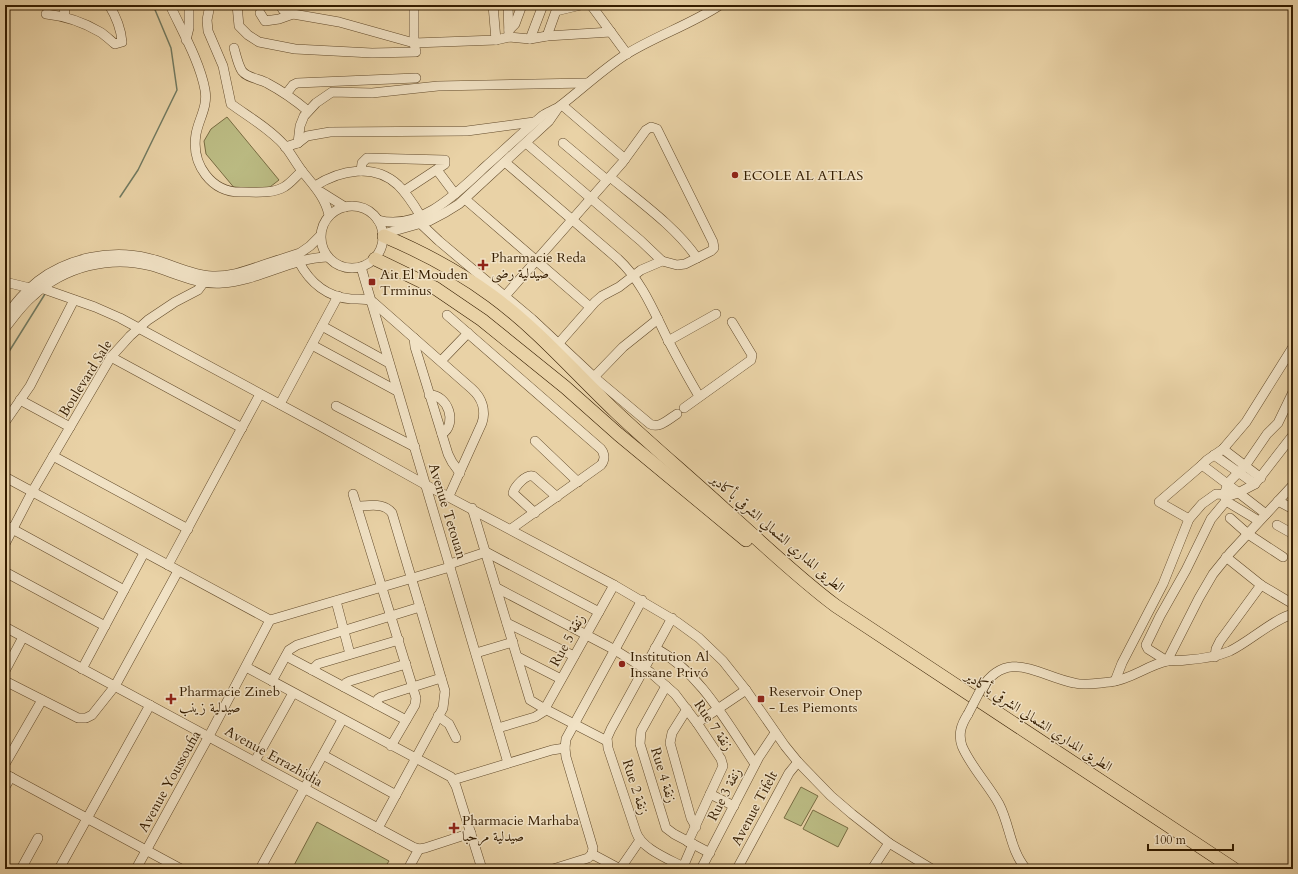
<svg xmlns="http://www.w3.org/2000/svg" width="1298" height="874" font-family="Cardo,Amiri,serif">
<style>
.green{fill:#bbbb83;stroke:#786c42}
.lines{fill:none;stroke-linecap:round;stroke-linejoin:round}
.stream{stroke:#717a61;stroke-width:1.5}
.minor-casing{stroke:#624a2a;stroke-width:10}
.highway-casing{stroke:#351d00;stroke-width:14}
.minor{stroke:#f1e2c5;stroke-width:9}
.highway{stroke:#e9d2a6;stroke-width:13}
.minor-bridge-casing{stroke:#624a2a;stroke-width:10;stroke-linecap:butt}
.minor-bridge{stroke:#f1e2c5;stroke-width:9}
.poi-dot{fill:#8f2418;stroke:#f1e2c5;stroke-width:1.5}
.labels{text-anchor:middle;stroke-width:3;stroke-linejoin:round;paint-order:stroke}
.poi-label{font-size:14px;fill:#351d00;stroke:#f1e2c5;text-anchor:start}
.street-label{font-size:14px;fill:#351d00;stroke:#f1e2c5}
</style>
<rect width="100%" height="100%" fill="#e9d2a6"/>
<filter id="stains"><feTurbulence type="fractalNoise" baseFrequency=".005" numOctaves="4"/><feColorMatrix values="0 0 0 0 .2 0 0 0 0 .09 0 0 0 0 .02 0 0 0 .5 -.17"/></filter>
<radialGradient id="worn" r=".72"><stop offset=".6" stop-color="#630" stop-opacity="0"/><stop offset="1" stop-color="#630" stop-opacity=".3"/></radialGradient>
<!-- green -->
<g class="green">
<path d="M227,117L279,180L266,190H236L206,154L204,141L211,129Z"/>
<path d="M801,787L818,796L801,826L784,818Z"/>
<path d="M813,810L848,828L838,847L803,829Z"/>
<path d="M317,822L389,861L384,869H292Z"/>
</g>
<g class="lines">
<!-- stream -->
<g class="stream">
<path d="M120,197L138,170L177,90L171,48L153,5"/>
<path d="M5,358L45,294"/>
</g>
<defs>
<g id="minor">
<path d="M64,5L65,16"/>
<path d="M170,5C182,31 200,62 205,90C208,107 199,118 196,134C191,164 211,193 242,192C255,192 272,194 284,187C291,183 296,176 302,171"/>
<path d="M210,5L207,20L208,31L223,66L231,104C249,117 270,129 285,146C291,154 296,163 302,171C314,186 325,197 329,215"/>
<path d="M237,5L239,26L248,35L259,42L295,49L372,53L416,52L414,43V5"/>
<path d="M280,5L283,10L293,14L339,22L414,43L496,40L509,37L530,39L547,36L611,32"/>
<path d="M493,5L496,40"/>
<path d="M508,5L509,37"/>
<path d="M591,5L627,54"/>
<path d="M260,13L265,21L279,19L293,14"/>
<path d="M46,14C65,16 83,22 100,32C105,35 110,40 115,44L122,42C121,28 117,18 109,5"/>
<path d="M509,30L515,24L522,5"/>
<path d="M547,36L556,11L581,5"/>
<path d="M530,39L543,5"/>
<path d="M186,40L189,28V5"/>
<path d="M234,48C236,55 238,65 242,71C247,78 260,79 267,83C282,91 295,100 308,111"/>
<path d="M286,94L293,85L297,83L416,78"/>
<path d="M562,105L625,159"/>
<path d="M298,143L300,126L304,116L316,103L332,92L372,93L438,86L587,83"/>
<path d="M526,143L641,241L662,261"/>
<path d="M563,143L607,180"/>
<path d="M285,147L298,143L307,136L330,132L467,131L534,122"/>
<path d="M505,162L618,259C642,281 654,312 668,340C678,359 688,378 699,396"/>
<path d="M437,170L455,194"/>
<path d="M361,171L362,163L367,158L445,160V164L404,191"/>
<path d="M610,177C639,201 676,227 697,258"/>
<path d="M315,186C340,170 374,163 398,185C407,194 414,205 420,215"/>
<path d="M321,192L345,207"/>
<path d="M465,199L590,307"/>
<circle cx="352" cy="237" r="31"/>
<path d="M378,220C420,232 459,191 486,166C505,149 523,132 542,116C547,112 555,110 560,106C582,89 602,70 625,55C655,36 690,25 720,5"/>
<path d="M421,224L439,241L532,319L594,377L650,424C659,429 669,419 677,414"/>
<path d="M383,234L429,221L446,212L459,204L549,121L558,108"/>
<path d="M299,262C310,283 328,297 351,299C359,299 367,298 373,302L472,389C482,398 486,410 482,423L449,496"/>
<path d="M361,267L508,763"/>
<path d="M5,282L30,288"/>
<path d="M41,288L95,307L120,318L320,426L426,485L614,585L677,622L699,638L723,661L746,690L785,746L798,762L831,796L852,814L889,843L932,869"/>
<path d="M505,296L622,163L646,130L651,127L657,129L713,242L714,248L711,251L685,264L677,265L662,261L641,270L619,287L602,296L595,302L559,343"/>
<path d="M447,315L601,449C605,454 605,460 601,465L511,529"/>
<path d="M5,317C15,304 25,291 38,281C68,258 111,249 148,258C170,263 190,275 212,276C231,277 248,270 266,264C277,260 289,257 300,253L310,246L320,236"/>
<path d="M322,326L389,363"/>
<path d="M5,328C14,317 22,305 33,296C64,267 110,255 151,266C175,273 197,285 222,283C258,281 291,258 327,257"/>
<path d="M414,338L415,347L448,454L452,462L460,473"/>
<path d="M668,341L716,314"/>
<path d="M312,345L397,391"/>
<path d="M111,357L242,428"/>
<path d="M441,361L468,333"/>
<path d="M594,377L623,347L658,319"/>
<path d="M1293,392L1278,423L1267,434L1245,466L1228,483L1224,495L1226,501L1211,519L1186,570L1160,616L1146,645L1148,649L1167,661L1199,598L1213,574L1230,553L1293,485"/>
<path d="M429,395C448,394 458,424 442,434"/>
<path d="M20,400L70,427"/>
<path d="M280,404L338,296"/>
<path d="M336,406L415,447"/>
<path d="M684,408L751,360L752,355L732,322"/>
<path d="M5,422L30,386L74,300"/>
<path d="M535,441L578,482"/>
<path d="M1223,449L1261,478"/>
<path d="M1214,455L1255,484"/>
<path d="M53,456L188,529"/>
<path d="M1202,465C1224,481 1245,498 1266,514"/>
<path d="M5,477L270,620L450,567"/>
<path d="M353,494L416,698L415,705L391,746"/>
<path d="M1226,501L1259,521"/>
<path d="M1278,501L1293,509"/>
<path d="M357,506C370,506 384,502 392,513L445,691L443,708L378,828"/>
<path d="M472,508L530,700L545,709L607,741"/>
<path d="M535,513L513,493C515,486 526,474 533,476L557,497"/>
<path d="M1230,518L1248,534L1283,557"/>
<path d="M1189,519L1159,502L1202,465L1207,460L1223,449L1246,422L1293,347"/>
<path d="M5,525L124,590"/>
<path d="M1277,525L1293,534"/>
<path d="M5,544L32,492L111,357L130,336L148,320L175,302L198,290L204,282"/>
<path d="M1226,557L1261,585L1293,604"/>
<path d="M450,564L486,552L599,612"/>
<path d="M168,565L260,394"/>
<path d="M5,572L105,626"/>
<path d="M497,588L615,650L650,672L675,694L697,723L721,759L723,766L688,842"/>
<path d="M336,601L350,654"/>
<path d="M672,618L611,729L607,738L608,748L636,832C642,850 672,860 687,869"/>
<path d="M507,623L574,656"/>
<path d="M5,627L413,847L419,849L425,848L471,833"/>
<path d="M655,648C700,672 727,723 755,764"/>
<path d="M476,653L513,642"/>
<path d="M286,656L406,720"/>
<path d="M518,657L561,679"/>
<path d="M1215,657L1216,649L1220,641L1261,585"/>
<path d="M246,667L451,777L456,786L482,869"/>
<path d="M82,669L144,553"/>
<path d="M312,670L318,664L399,640"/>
<path d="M5,671L23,637"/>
<path d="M5,681L78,718H86L92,715L115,686L178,571"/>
<path d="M272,681L289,650L297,645L420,607"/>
<path d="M1115,681L1122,663L1163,584L1189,519L1202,504L1216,494L1232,495L1238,493L1255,484L1293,435"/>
<path d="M666,686L641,731L640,744L666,828L674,834L710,853"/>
<path d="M344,687L346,683L350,681L406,664"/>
<path d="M981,689C1008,647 1038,676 1074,683C1086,686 1098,683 1110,682C1130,680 1148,665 1167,661C1173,660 1180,661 1186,660C1201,659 1216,657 1230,651C1249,642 1275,618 1293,614"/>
<path d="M376,704L378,699L381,697L441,678"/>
<path d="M687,709L672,733L670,743L691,818L696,827"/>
<path d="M968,714C961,725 958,734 962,746C971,767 988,784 999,804C1010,825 1010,850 1026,869"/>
<path d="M438,716L449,724L456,738"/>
<path d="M697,723L746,690"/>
<path d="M498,728L535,717L543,712L614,585"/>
<path d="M323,755L396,795"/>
<path d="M255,761L293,693"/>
<path d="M5,764L42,700"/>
<path d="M5,774L181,869"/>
<path d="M453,780L552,750L565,748"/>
<path d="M5,787L11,777"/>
<path d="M710,794L734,806"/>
<path d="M592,854L620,869"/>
<path d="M683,867L693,844"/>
<path d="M21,869L38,838"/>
<path d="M59,869L150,705"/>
<path d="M136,869L209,736L270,620"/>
<path d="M260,869L342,720"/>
<path d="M408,869L419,849"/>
<path d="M553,869L588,858L592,854L593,848L566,757L565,748L566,739L642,600"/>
<path d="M620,869L640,840"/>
<path d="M701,869L759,757L775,733"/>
<path d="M737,869L789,773L798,762"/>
<path d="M872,869L889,843"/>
</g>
<g id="highway">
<path d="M384,236C422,252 458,271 492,296C537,329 575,373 616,412C651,445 688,476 724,509C761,542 796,576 836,606L1234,869"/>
<path d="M375,259L435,288L482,320L565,387L618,434L746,540"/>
</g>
</defs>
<!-- minor casing -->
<use href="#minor" class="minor-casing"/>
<!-- highway casing -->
<use href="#highway" class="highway-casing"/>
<!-- minor -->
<use href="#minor" class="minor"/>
<!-- highway -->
<use href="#highway" class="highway"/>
<defs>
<path id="minor-bridge" d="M968,714L981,689"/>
</defs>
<!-- minor-bridge casing -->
<use href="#minor-bridge" class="minor-bridge-casing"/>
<!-- minor-bridge -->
<use href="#minor-bridge" class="minor-bridge"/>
</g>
<!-- markers -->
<g class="poi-dot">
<circle cx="735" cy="175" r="4"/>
<path d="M481 259h4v4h4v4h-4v4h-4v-4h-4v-4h4z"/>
<rect x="368" y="278" width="8" height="8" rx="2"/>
<circle cx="622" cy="664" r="4"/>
<path d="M169 693h4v4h4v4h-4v4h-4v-4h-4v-4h4z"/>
<rect x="757" y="695" width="8" height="8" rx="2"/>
<path d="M452 822h4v4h4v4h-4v4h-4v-4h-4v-4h4z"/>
</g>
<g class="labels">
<!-- poi labels -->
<g class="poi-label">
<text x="743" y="180">ECOLE AL ATLAS</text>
<text x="491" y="262">Pharmacie Reda<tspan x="491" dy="16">صيدلية رضى</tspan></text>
<text x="380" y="279">Ait El Mouden<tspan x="380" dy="16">Trminus</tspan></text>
<text x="630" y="661">Institution Al<tspan x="630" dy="16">Inssane Privó</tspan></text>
<text x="179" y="696">Pharmacie Zineb<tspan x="179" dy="16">صيدلية زينب</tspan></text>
<text x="769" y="696">Reservoir Onep<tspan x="769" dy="16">- Les Piemonts</tspan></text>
<text x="462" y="825">Pharmacie Marhaba<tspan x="462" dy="16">صيدلية مرحبا</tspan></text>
</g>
<!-- street labels -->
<g class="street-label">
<text transform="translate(85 378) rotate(-58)" y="5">Boulevard Sale</text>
<text transform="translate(448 511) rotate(73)" y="5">Avenue Tetouan</text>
<text transform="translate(778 533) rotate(41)" y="5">الطريق المداري الشمالي الشرقي بأكادير</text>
<text transform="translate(567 640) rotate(-61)" y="5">Rue 5 زنقة</text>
<text transform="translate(1039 721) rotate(33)" y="5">الطريق المداري الشمالي الشرقي بأكادير</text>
<text transform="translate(714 725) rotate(56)" y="5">Rue 7 زنقة</text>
<text transform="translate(274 756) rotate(29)" y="5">Avenue Errazhidia</text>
<text transform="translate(664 775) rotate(73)" y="5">Rue 4 زنقة</text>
<text transform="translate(169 781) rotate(-61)" y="5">Avenue Youssoufia</text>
<text transform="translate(636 787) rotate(72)" y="5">Rue 2 زنقة</text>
<text transform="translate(724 794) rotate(-63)" y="5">Rue 3 زنقة</text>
<text transform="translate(754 808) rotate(-62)" y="5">Avenue Tifelt</text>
</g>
</g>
<!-- margin -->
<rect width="1298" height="874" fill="none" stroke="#e9d2a6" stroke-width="20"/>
<rect x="6" y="6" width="1286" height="862" fill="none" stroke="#351d00" stroke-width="2"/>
<rect x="10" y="10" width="1278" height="854" fill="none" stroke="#351d00"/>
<!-- scale -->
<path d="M1148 844v6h85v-6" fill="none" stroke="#351d00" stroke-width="2"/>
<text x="1154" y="844" font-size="12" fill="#351d00" stroke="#f1e2c5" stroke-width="3" paint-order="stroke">100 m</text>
<rect width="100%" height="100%" filter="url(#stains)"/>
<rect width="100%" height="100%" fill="url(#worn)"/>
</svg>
